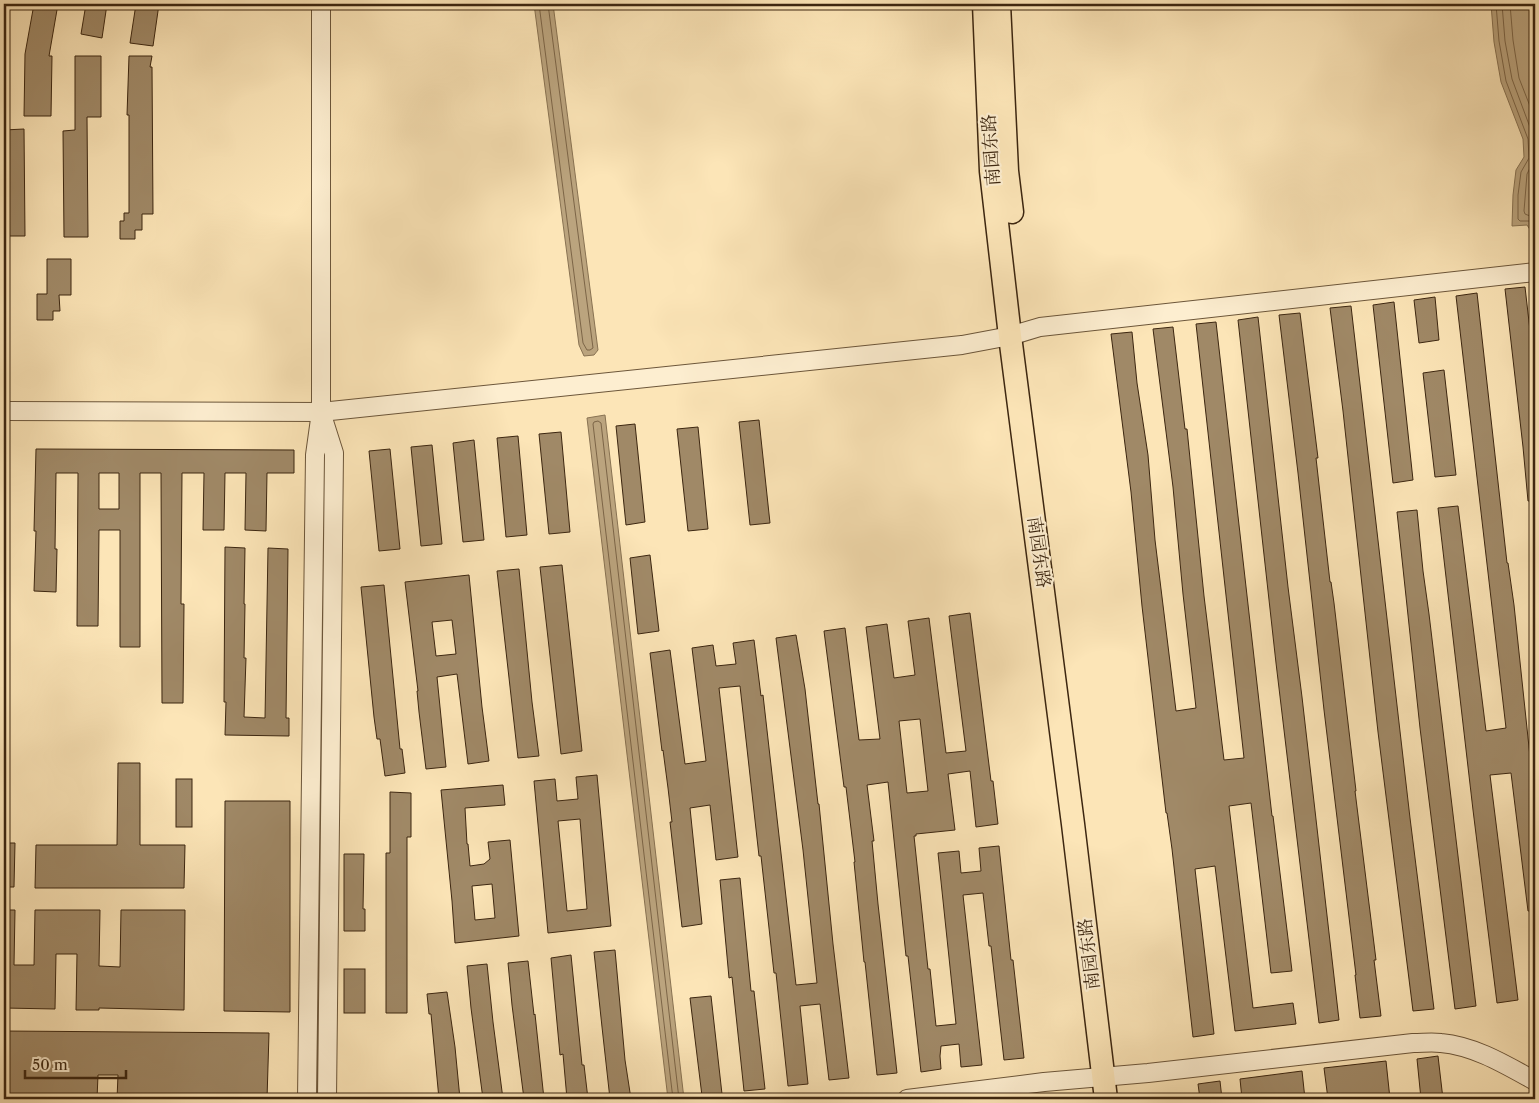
<svg xmlns="http://www.w3.org/2000/svg" width="1539" height="1103" font-family="'Libre Caslon Text','Noto Serif SC',serif">
<style>
.water{fill:#bba47e;stroke:#887252}
.lines{fill:none;stroke-linecap:round;stroke-linejoin:round}
.shore{stroke:#7c6547;stroke-width:1}
.building{fill:#a08967;stroke:#3c2610;fill-rule:evenodd}
.minor-casing{stroke:#6c563a;stroke-width:20}
.major-casing{stroke:#3c2610;stroke-width:25}
.minor{stroke:#fdeed0;stroke-width:18}
.major{stroke:#fce5b7;stroke-width:22}
.labels{text-anchor:middle;stroke-width:4.5;stroke-linejoin:round;paint-order:stroke}
.street-label{font-size:18px;fill:#3c2610;stroke:#fdeed0}
</style>
<rect width="100%" height="100%" fill="#fce5b7"/>
<filter id="stains"><feTurbulence type="fractalNoise" baseFrequency=".004" numOctaves="4"/><feColorMatrix values="0 0 0 0 .2 0 0 0 0 .09 0 0 0 0 .02 0 0 0 .5 -.17"/></filter>
<radialGradient id="worn" r=".72"><stop offset=".6" stop-color="#630" stop-opacity="0"/><stop offset="1" stop-color="#630" stop-opacity=".3"/></radialGradient>
<!-- water -->
<g class="water">
<path d="M534,4H553L598,350L594,355L584,356L579,345Z"/>
<path d="M1491,4H1535V237L1527,225L1512,226L1513,195L1516,170L1524,157L1523,139L1501,82L1494,42Z"/>
<path d="M605,415L684,1099H668L587,418Z"/>
</g>
<g class="lines">
<!-- shore -->
<g class="shore">
<path d="M539,4L583,343L587,350H590L593,348L548,4"/>
<path d="M1496,4L1499,41L1506,81L1528,139L1529,158L1521,172L1518,195V219L1520,221H1529L1535,228"/>
<path d="M1502,4L1505,41L1512,79L1534,138L1535,158L1527,174L1524,211L1525,214L1535,218"/>
<path d="M1510,4L1513,40L1519,78L1535,119"/>
<path d="M673,1099L593,424L594,422L598,421L601,423L679,1099"/>
</g>
</g>
<!-- building -->
<g class="building">
<path d="M34,4H58L49,56H52L51,116H24L25,54Z"/>
<path d="M86,4H107L102,38L81,34Z"/>
<path d="M136,4H159L153,46L130,43Z"/>
<path d="M75,56H101V117H87L88,237H64L63,131L75,130Z"/>
<path d="M129,56H152L150,67H152L153,214H142V230H135V239H120V221H124V213H129V115H127Z"/>
<path d="M24,129L25,236H4V130Z"/>
<path d="M47,259H71V295H59L60,311H53V320H37V294H47Z"/>
<path d="M1525,287L1535,374V501H1528L1523,447L1505,289Z"/>
<path d="M1477,293L1507,563H1508L1514,605L1535,804V911H1528L1511,773L1490,775L1518,1000L1497,1003L1473,810L1438,508L1458,506L1486,731L1506,728L1456,296Z"/>
<path d="M1435,297L1439,340L1419,343L1414,300Z"/>
<path d="M1394,302L1413,480L1393,483L1373,305Z"/>
<path d="M1351,306L1410,818L1434,1009L1413,1011L1378,732L1343,411L1330,308Z"/>
<path d="M1300,313L1318,458H1316L1330,582H1331L1334,603L1356,791H1355L1376,960H1374L1381,1016L1360,1018L1355,975H1356L1324,710L1298,473L1279,315Z"/>
<path d="M1258,317L1288,587L1302,697L1339,1020L1319,1023L1276,663L1238,320Z"/>
<path d="M1216,322L1272,816H1273L1292,971L1271,973L1251,803L1229,806L1253,1008L1293,1003L1296,1024L1235,1031L1215,866L1195,869L1214,1034L1193,1037L1172,849L1167,813H1166L1142,606L1131,492L1111,334L1132,332L1137,383L1148,455L1155,540L1176,711L1196,708L1183,594L1173,487L1153,329L1173,327L1185,429H1187L1204,596L1224,760L1244,758L1196,324Z"/>
<path d="M1444,370L1456,475L1435,477L1423,373Z"/>
<path d="M759,420L770,523L750,525L739,422Z"/>
<path d="M635,424L645,522L626,525L616,426Z"/>
<path d="M698,427L708,529L688,531L677,429Z"/>
<path d="M561,432L570,532L549,534L539,434Z"/>
<path d="M518,436L527,535L506,537L497,438Z"/>
<path d="M474,440L484,540L463,542L453,443Z"/>
<path d="M432,445L442,544L421,546L411,447Z"/>
<path d="M36,449L294,450V473H267L266,531L245,530L246,473H225L224,530H203L204,473H182L181,604H184L183,703H162L161,473H140V647H120V530H99L98,626H77L78,473H56L55,549H57L56,592L34,591L36,531H34ZM99,473H119V509H99Z"/>
<path d="M390,449L400,549L379,551L369,451Z"/>
<path d="M1417,510L1423,571L1429,614L1476,1006L1455,1009L1420,728L1397,512Z"/>
<path d="M225,547L245,548L244,604H245L244,658H246L244,717L265,718L268,548L288,549L286,718H289V736L225,735L226,702H224Z"/>
<path d="M650,555L659,631L638,634L630,558Z"/>
<path d="M562,565L582,751L561,754L540,567Z"/>
<path d="M519,569L532,702L539,756L518,758L497,571Z"/>
<path d="M469,575L482,707L489,761L468,764L457,674L437,677L446,767L426,769L419,712L417,691H418L405,582ZM452,620L456,654L436,656L432,622Z"/>
<path d="M384,585L400,749H402L405,773L385,776L380,739H377L374,717L361,587Z"/>
<path d="M970,613L991,781H993L998,824L976,827L970,771L948,774L955,830L916,834V836H914L928,969H930L936,1026L956,1024L938,853L959,851L961,873L981,871L979,848L999,846L1011,960H1013L1024,1058L1004,1060L991,946H989L983,893L963,895L982,1065L961,1067L959,1044L941,1046L940,1056L941,1069L921,1072L908,956H906L888,782L867,785L874,841H872L878,904L897,1073L877,1075L865,962H864L854,862H855L846,787H844L824,631L845,628L859,740L880,739L866,627L887,624L894,678L915,675L908,621L929,618L946,753L966,751L949,616ZM920,719L928,791L907,793L899,721Z"/>
<path d="M796,635L805,689L818,804H819L833,944L849,1078L829,1080L820,1004L800,1006L808,1084L788,1086L776,973H774L761,856H759L740,686L719,688L738,857L716,860L710,805L690,808L702,924L682,927L670,822H672L668,788L663,750L662,751L650,653L670,650L685,764L706,761L692,648L713,645L716,666L736,664L733,643L754,640L761,696L763,695L796,985L817,983L803,850L776,638Z"/>
<path d="M118,763H140V845H185L184,888H35L36,845H117Z"/>
<path d="M597,775L611,926L548,933L534,781L555,779L557,801L578,799L576,777ZM580,819L587,909L567,911L558,821Z"/>
<rect x="176" y="779" width="16" height="48"/>
<path d="M503,785L505,805L465,808L467,844H468L470,866L484,864L490,859L488,842L510,840L519,936L455,943L452,901L441,790ZM492,884L495,918L475,920L472,886Z"/>
<path d="M390,792L411,793V837H407V1013H386V853H390Z"/>
<path d="M225,801H290V1012L224,1011Z"/>
<path d="M4,843H15L14,887H4Z"/>
<path d="M344,854H364L363,909H365V931H344Z"/>
<path d="M740,878L751,991H754L765,1089L744,1091L732,977L729,978L720,880Z"/>
<path d="M4,910H15L14,965H34L35,910H100L99,966L120,967L121,910H185L184,1010L99,1008V1010H76L77,954H56L55,1009L4,1008Z"/>
<path d="M615,950L625,1060L631,1099H610L602,1027L594,952Z"/>
<path d="M571,955L582,1065H584L588,1099H567L563,1054L560,1055L551,958Z"/>
<path d="M528,961L534,1015L535,1014L544,1099H524L512,1005L508,963Z"/>
<path d="M487,964L493,1022L503,1099H483L471,1008L467,966Z"/>
<rect x="344" y="969" width="21" height="44"/>
<path d="M447,992L455,1047L460,1099H439L431,1014H429L427,994Z"/>
<path d="M711,996L722,1094L702,1096L690,998Z"/>
<path d="M4,1031L269,1033L267,1099H117L118,1075H98L97,1099H4Z"/>
<path d="M1438,1056L1443,1099H1421L1417,1059Z"/>
<path d="M1386,1061L1390,1099H1328L1324,1068Z"/>
<path d="M1302,1071L1305,1099H1242L1240,1079Z"/>
<path d="M1220,1081L1222,1099H1200L1198,1084Z"/>
</g>
<g class="lines">
<defs>
<g id="minor">
<path d="M321,4V412"/>
<path d="M4,411L321,412L962,345L1010,336L1040,327L1535,272"/>
<path d="M307,1099L315,455L321,412L334,453L327,1099"/>
<path d="M907,1099L1044,1082L1148,1073L1413,1043C1423,1043 1432,1042 1441,1043C1475,1046 1506,1065 1535,1081"/>
</g>
<g id="major">
<path d="M984,4L991,171L1010,336L1073,824L1106,1099"/>
<path d="M999,4L1007,171L1012,212"/>
</g>
</defs>
<!-- minor casing -->
<use href="#minor" class="minor-casing"/>
<!-- major casing -->
<use href="#major" class="major-casing"/>
<!-- minor -->
<use href="#minor" class="minor"/>
<!-- major -->
<use href="#major" class="major"/>
</g>
<g class="labels">
<!-- street labels -->
<g class="street-label">
<text transform="translate(991 150) rotate(-94)" y="6">南园东路</text>
<text transform="translate(1039 552) rotate(82)" y="6">南园东路</text>
<text transform="translate(1089 954) rotate(-97)" y="6">南园东路</text>
</g>
</g>
<!-- margin -->
<rect width="1539" height="1103" fill="none" stroke="#fce5b7" stroke-width="20"/>
<rect x="5" y="5" width="1529" height="1093" fill="none" stroke="#3c2610" stroke-width="2.5"/>
<rect x="10" y="10" width="1519" height="1083" fill="none" stroke="#3c2610"/>
<!-- scale -->
<path d="M25 1070v8h101v-8" fill="none" stroke="#3c2610" stroke-width="2.5"/>
<text x="32" y="1070" font-size="15" fill="#3c2610" stroke="#fdeed0" stroke-width="4" paint-order="stroke">50 m</text>
<rect width="100%" height="100%" filter="url(#stains)"/>
<rect width="100%" height="100%" fill="url(#worn)"/>
</svg>
